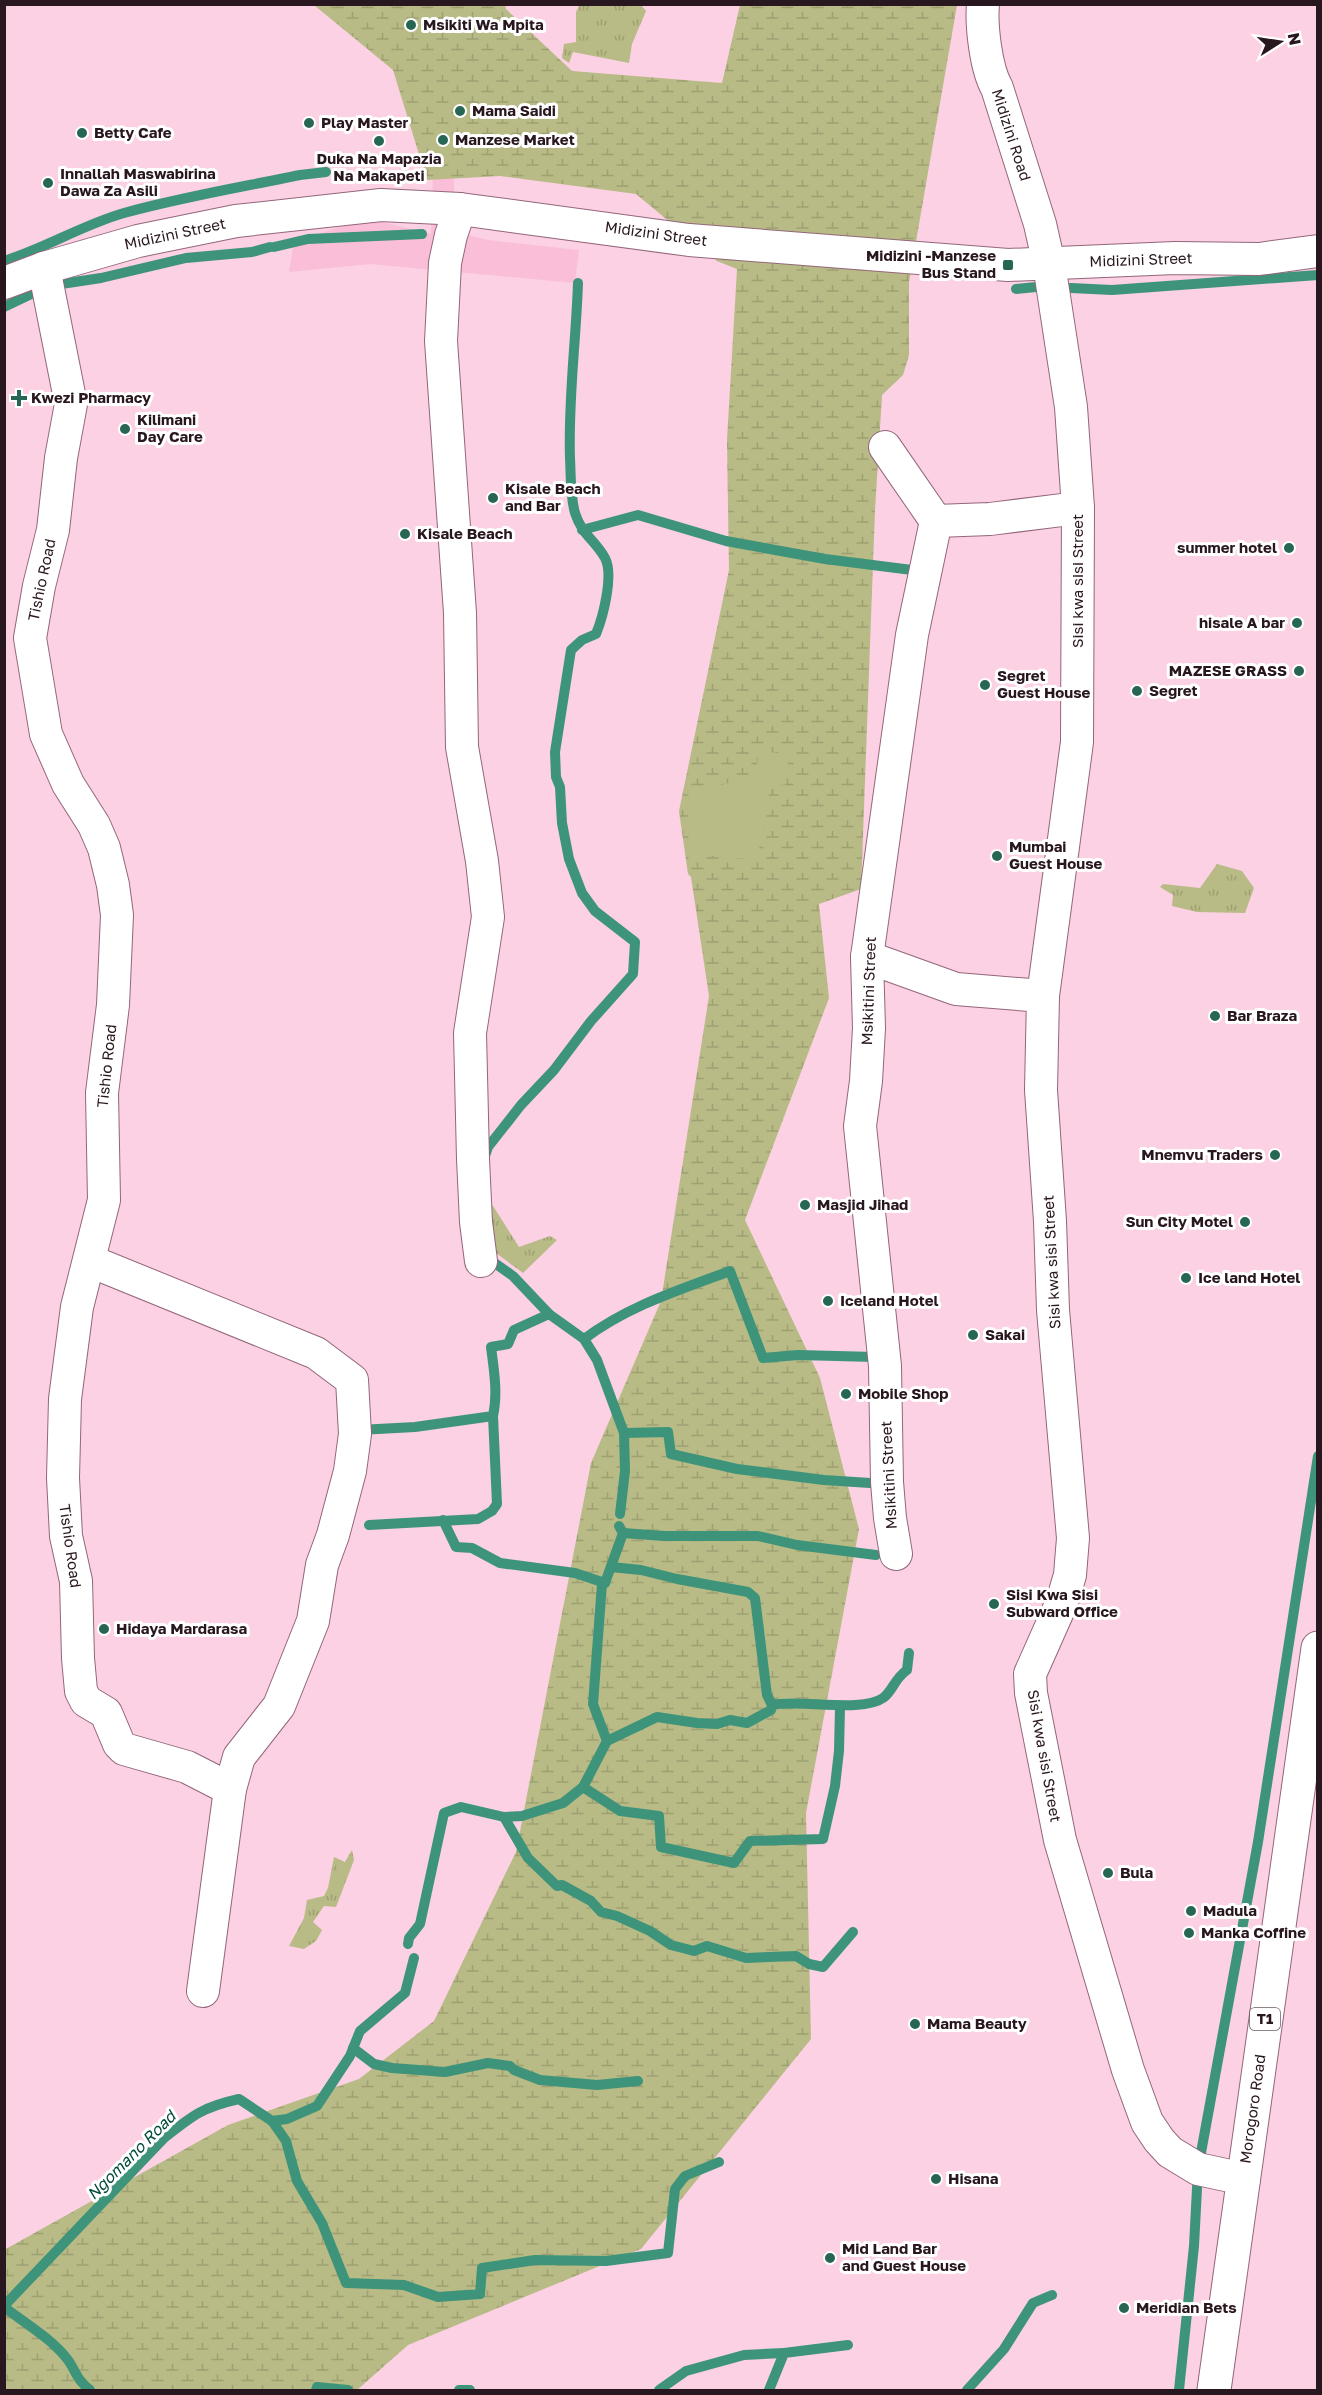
<svg xmlns="http://www.w3.org/2000/svg" width="1322" height="2395" font-family="'Golos Text',sans-serif">
<style>
.built{fill:#fabed9}
.grass{fill:url(#grass-tufts)}
.wetland{fill:url(#wetland-marsh)}
.park{fill:#b8bb85}
.lines{fill:none;stroke-linecap:round;stroke-linejoin:round}
.stream{stroke:#3e947a;stroke-width:10}
.street-casing{stroke:#93667a;stroke-width:34}
.highway-casing{stroke:#93667a;stroke-width:35}
.street{stroke:#fff;stroke-width:32}
.highway{stroke:#fff;stroke-width:33}
.poi-dot{fill:#276654;stroke:#fff;stroke-width:2}
.labels{text-anchor:middle;stroke-width:6;stroke-linejoin:round;paint-order:stroke}
.shield{fill:#fff;stroke:#695d62;stroke-width:1.5}
.shield-label{font-size:14px;font-weight:bold;fill:#29171f}
.poi-label{font-size:15px;font-weight:bold;fill:#29171f;stroke:#fff;text-anchor:start}
.street-label{font-size:15px;fill:#29171f;stroke:#fff}
.water-label{font-size:16px;font-style:italic;fill:#004b39;stroke:#fff}
</style>
<defs>
<pattern id="grass-tufts" width="24" height="20" patternUnits="userSpaceOnUse" patternTransform="scale(1.5)"><rect width="24" height="20" fill="#b8bb85"/><path d="M3 7l-1-3M5 7V3M7 7l1-3M15 17l-1-3M17 17v-4M19 17l1-3" fill="none" stroke="#9ea072"/></pattern>
<pattern id="wetland-marsh" width="20" height="14" patternUnits="userSpaceOnUse" patternTransform="scale(1.5)"><rect width="20" height="14" fill="#b8bb85"/><path d="M1 5h8M5 5V1M11 12h8M15 12V8" fill="none" stroke="#9ea072"/></pattern>
</defs>
<rect width="100%" height="100%" fill="#fbd1e3"/>
<!-- built -->
<path class="built" d="M433,174H454V195L459,233L488,240L579,250L575,283L370,264L289,272L294,242L366,218L431,234Z"/>
<!-- grass -->
<g class="grass">
<path d="M580,4L641,5L646,11L632,44L629,63L573,52L569,63L562,58L564,44L576,42V12Z"/>
<path d="M1217,864L1242,871L1254,888L1245,913L1197,912L1172,906L1173,895L1160,887L1163,884L1200,888Z"/>
<path d="M481,1192L493,1206L519,1247L550,1236L557,1240L523,1273L496,1253Z"/>
<path d="M352,1850L354,1860L336,1907L324,1906L313,1922L322,1930L316,1941L304,1949L289,1946L304,1918L307,1900L324,1896L328,1888L334,1857L345,1862Z"/>
</g>
<!-- wetland -->
<path class="wetland" d="M314,5H505L506,9L572,71L722,83L740,5H957L909,282V355L903,375L882,395L875,510L861,889L819,904L829,998L745,1220L820,1378L859,1529L806,1813L811,2039L641,2249L408,2345L357,2390H5L4,2250L228,2125L359,2079L434,2021L516,1852L591,1463L661,1301L709,996L691,877L688,874L679,811L729,570L727,440L737,269L717,261L636,194L500,176L427,180L393,70Z"/>
<!-- park -->
<path class="park" d="M759,750L789,755L785,785L771,783L757,860L691,854V793L755,776Z"/>
<g class="lines">
<!-- stream -->
<g class="stream">
<path d="M274,247L308,239L422,234"/>
<path d="M4,261C46,248 82,225 124,213C182,197 242,187 300,175L326,172"/>
<path d="M1071,288L1112,290L1318,275"/>
<path d="M1016,289L1046,286V289"/>
<path d="M4,307L48,286L101,278L186,258L252,252L270,247"/>
<path d="M582,530L638,515L726,541L825,559L912,570"/>
<path d="M484,1159L488,1147L521,1105L554,1070L591,1021L633,974L635,942L595,911L582,893L569,859L562,823L560,787L556,777L555,752L571,650L582,640L596,634C603,617 614,575 605,558C595,540 582,535 575,513C570,495 571,476 570,458C568,399 576,342 578,283"/>
<path d="M488,1255L489,1259L513,1276L549,1314L584,1339L597,1360L624,1433L625,1471L620,1514"/>
<path d="M584,1339C628,1306 679,1290 730,1271L763,1358L798,1355L875,1357"/>
<path d="M359,1430L415,1427L493,1416C498,1394 494,1370 491,1347L508,1344L514,1330L549,1314"/>
<path d="M624,1433L668,1432L671,1454L737,1469L824,1480L870,1483"/>
<path d="M443,1520L456,1547L472,1548L500,1563L575,1573L605,1583"/>
<path d="M369,1525L478,1519L492,1511L497,1504L493,1416"/>
<path d="M623,1533L664,1536H758L797,1545L876,1555"/>
<path d="M611,1567L641,1570L677,1579L748,1592L755,1598L767,1695L772,1705C800,1699 862,1713 883,1698C893,1691 894,1679 907,1670L909,1653"/>
<path d="M607,1741L657,1717L697,1723L717,1724L730,1720L747,1723L771,1710L772,1705"/>
<path d="M583,1787L620,1811L659,1816L661,1847L734,1863L750,1841L823,1839L835,1786L839,1751L840,1708"/>
<path d="M504,1817L528,1858L557,1886L562,1885L591,1901L601,1912L617,1916L650,1931L671,1945L694,1951L707,1946L746,1958L796,1956L809,1964L823,1967L853,1932"/>
<path d="M408,1944L409,1938L420,1924L444,1813L461,1807L504,1817L522,1816L563,1803L583,1787L607,1741L593,1704L602,1584L605,1583L623,1533L619,1526"/>
<path d="M353,2048L374,2064L392,2068L445,2072L488,2063L510,2066L514,2070L540,2080L597,2085L638,2081"/>
<path d="M272,2121L286,2141L297,2181L322,2223L346,2283L404,2285L438,2297L480,2294L482,2268L535,2260L606,2261L668,2253L675,2189L685,2176L719,2162"/>
<path d="M4,2306L164,2138C193,2115 203,2107 239,2099L272,2121L287,2119L317,2106L350,2056L360,2031L405,1993L414,1958"/>
<path d="M4,2307C25,2323 52,2339 68,2360C77,2373 76,2379 90,2390"/>
<path d="M316,2390L317,2387L348,2390"/>
<path d="M459,2390H470"/>
<path d="M659,2390L686,2371L744,2355L784,2353"/>
<path d="M769,2390L784,2353L848,2345"/>
<path d="M967,2390L1004,2349L1033,2303L1052,2295"/>
<path d="M1179,2390L1194,2246L1198,2169L1258,1842L1318,1456"/>
</g>
<defs>
<g id="street">
<path d="M983,4C981,26 986,69 997,88L1040,224L1049,264L1071,407L1078,508L1077,742L1043,996L1041,1090L1050,1221L1053,1310L1073,1538L1070,1575L1062,1602L1030,1674L1031,1693L1060,1840L1128,2070L1147,2122L1159,2140L1170,2152L1198,2169L1244,2179"/>
<path d="M460,209L451,235L445,263L441,341L460,613L462,747L482,861L488,917L470,1033L473,1159L476,1222L481,1261"/>
<path d="M44,268L71,404L61,458L53,530L39,586L30,638L46,734L68,784L94,825L104,848L113,885L117,915L113,1005L102,1093L104,1200L77,1307L65,1399L63,1478L66,1536L76,1581L78,1658L81,1691L86,1701L106,1713L119,1744L124,1749L187,1767L230,1789"/>
<path d="M4,283L44,268L138,241L236,221L381,205L460,209L689,240L1008,265L1175,258L1259,259L1318,251"/>
<path d="M885,447L936,521L912,635L867,957L869,1028L866,1081L860,1126L885,1366L887,1482L890,1518L896,1554"/>
<path d="M936,521L990,519L1078,508"/>
<path d="M867,957L956,989L1043,996"/>
<path d="M90,1261L316,1353L352,1380L355,1434L350,1471L333,1535L322,1565L313,1621L279,1706L239,1757L230,1789L203,1991"/>
</g>
<path id="highway" d="M1214,2390L1318,1648"/>
</defs>
<!-- street casing -->
<use href="#street" class="street-casing"/>
<!-- highway casing -->
<use href="#highway" class="highway-casing"/>
<!-- street -->
<use href="#street" class="street"/>
<!-- highway -->
<use href="#highway" class="highway"/>
</g>
<!-- markers -->
<g class="poi-dot">
<circle cx="411" cy="25" r="6"/>
<circle cx="460" cy="111" r="6"/>
<circle cx="309" cy="123" r="6"/>
<circle cx="82" cy="133" r="6"/>
<circle cx="443" cy="140" r="6"/>
<circle cx="379" cy="141" r="6"/>
<circle cx="48" cy="183" r="6"/>
<rect x="1002" y="259" width="12" height="12" rx="3"/>
<path d="M16 389h6v6h6v6h-6v6h-6v-6h-6v-6h6z"/>
<circle cx="125" cy="429" r="6"/>
<circle cx="493" cy="498" r="6"/>
<circle cx="405" cy="534" r="6"/>
<circle cx="1289" cy="548" r="6"/>
<circle cx="1297" cy="623" r="6"/>
<circle cx="1299" cy="671" r="6"/>
<circle cx="985" cy="685" r="6"/>
<circle cx="1137" cy="691" r="6"/>
<circle cx="997" cy="856" r="6"/>
<circle cx="1215" cy="1016" r="6"/>
<circle cx="1275" cy="1155" r="6"/>
<circle cx="805" cy="1205" r="6"/>
<circle cx="1245" cy="1222" r="6"/>
<circle cx="1186" cy="1278" r="6"/>
<circle cx="828" cy="1301" r="6"/>
<circle cx="973" cy="1335" r="6"/>
<circle cx="846" cy="1394" r="6"/>
<circle cx="994" cy="1604" r="6"/>
<circle cx="104" cy="1629" r="6"/>
<circle cx="1108" cy="1873" r="6"/>
<circle cx="1191" cy="1911" r="6"/>
<circle cx="1189" cy="1933" r="6"/>
<circle cx="915" cy="2024" r="6"/>
<circle cx="936" cy="2179" r="6"/>
<circle cx="830" cy="2258" r="6"/>
<circle cx="1124" cy="2308" r="6"/>
</g>
<g class="labels">
<!-- shield labels -->
<rect class="shield" x="1250" y="2008" width="30" height="22" rx="4.5"/>
<g class="shield-label">
<text x="1265" y="2024">T1</text>
</g>
<!-- poi labels -->
<g class="poi-label">
<text x="423" y="30">Msikiti Wa Mpita</text>
<text x="472" y="116">Mama Saidi</text>
<text x="321" y="128">Play Master</text>
<text x="94" y="138">Betty Cafe</text>
<text x="455" y="145">Manzese Market</text>
<text x="379" y="164" text-anchor="middle">Duka Na Mapazia<tspan x="379" dy="17">Na Makapeti</tspan></text>
<text x="60" y="179">Innallah Maswabirina<tspan x="60" dy="17">Dawa Za Asili</tspan></text>
<text x="996" y="261" text-anchor="end">Midizini -Manzese<tspan x="996" dy="17">Bus Stand</tspan></text>
<text x="31" y="403">Kwezi Pharmacy</text>
<text x="137" y="425">Kilimani<tspan x="137" dy="17">Day Care</tspan></text>
<text x="505" y="494">Kisale Beach<tspan x="505" dy="17">and Bar</tspan></text>
<text x="417" y="539">Kisale Beach</text>
<text x="1277" y="553" text-anchor="end">summer hotel</text>
<text x="1285" y="628" text-anchor="end">hisale A bar</text>
<text x="1287" y="676" text-anchor="end">MAZESE GRASS</text>
<text x="997" y="681">Segret<tspan x="997" dy="17">Guest House</tspan></text>
<text x="1149" y="696">Segret</text>
<text x="1009" y="852">Mumbai<tspan x="1009" dy="17">Guest House</tspan></text>
<text x="1227" y="1021">Bar Braza</text>
<text x="1263" y="1160" text-anchor="end">Mnemvu Traders</text>
<text x="817" y="1210">Masjid Jihad</text>
<text x="1233" y="1227" text-anchor="end">Sun City Motel</text>
<text x="1198" y="1283">Ice land Hotel</text>
<text x="840" y="1306">Iceland Hotel</text>
<text x="985" y="1340">Sakai</text>
<text x="858" y="1399">Mobile Shop</text>
<text x="1006" y="1600">Sisi Kwa Sisi<tspan x="1006" dy="17">Subward Office</tspan></text>
<text x="116" y="1634">Hidaya Mardarasa</text>
<text x="1120" y="1878">Bula</text>
<text x="1203" y="1916">Madula</text>
<text x="1201" y="1938">Manka Coffine</text>
<text x="927" y="2029">Mama Beauty</text>
<text x="948" y="2184">Hisana</text>
<text x="842" y="2254">Mid Land Bar<tspan x="842" dy="17">and Guest House</tspan></text>
<text x="1136" y="2313">Meridian Bets</text>
</g>
<!-- street labels -->
<g class="street-label">
<text transform="translate(1011 135) rotate(72)" y="5">Midizini Road</text>
<text transform="translate(175 234) rotate(-12)" y="5">Midizini Street</text>
<text transform="translate(656 234) rotate(8)" y="5">Midizini Street</text>
<text transform="translate(1141 260) rotate(-2)" y="5">Midizini Street</text>
<text transform="translate(42 580) rotate(-78)" y="5">Tishio Road</text>
<text transform="translate(1078 581) rotate(-90)" y="5">Sisi kwa sisi Street</text>
<text transform="translate(869 991) rotate(-88)" y="5">Msikitini Street</text>
<text transform="translate(107 1066) rotate(-84)" y="5">Tishio Road</text>
<text transform="translate(1052 1262) rotate(-93)" y="5">Sisi kwa sisi Street</text>
<text transform="translate(889 1475) rotate(-93)" y="5">Msikitini Street</text>
<text transform="translate(70 1546) rotate(82)" y="5">Tishio Road</text>
<text transform="translate(1044 1756) rotate(80)" y="5">Sisi kwa sisi Street</text>
<text transform="translate(1253 2109) rotate(-82)" y="5">Morogoro Road</text>
</g>
<!-- water labels -->
<g class="water-label">
<text transform="translate(131 2155) rotate(-45)" y="6">Ngomano Road</text>
</g>
</g>
<!-- border -->
<rect width="1322" height="2395" fill="none" stroke="#29171f" stroke-width="12"/>
<!-- north arrow -->
<g transform="translate(1280 42) rotate(78)" stroke="#ffffff" stroke-width="4.5" paint-order="stroke">
<path d="M0-4.5L10 22L0 15L-10 22Z" fill="#29171f"/>
<text y="-9" font-size="16" font-weight="bold" text-anchor="middle" fill="#29171f">N</text>
</g>
</svg>
